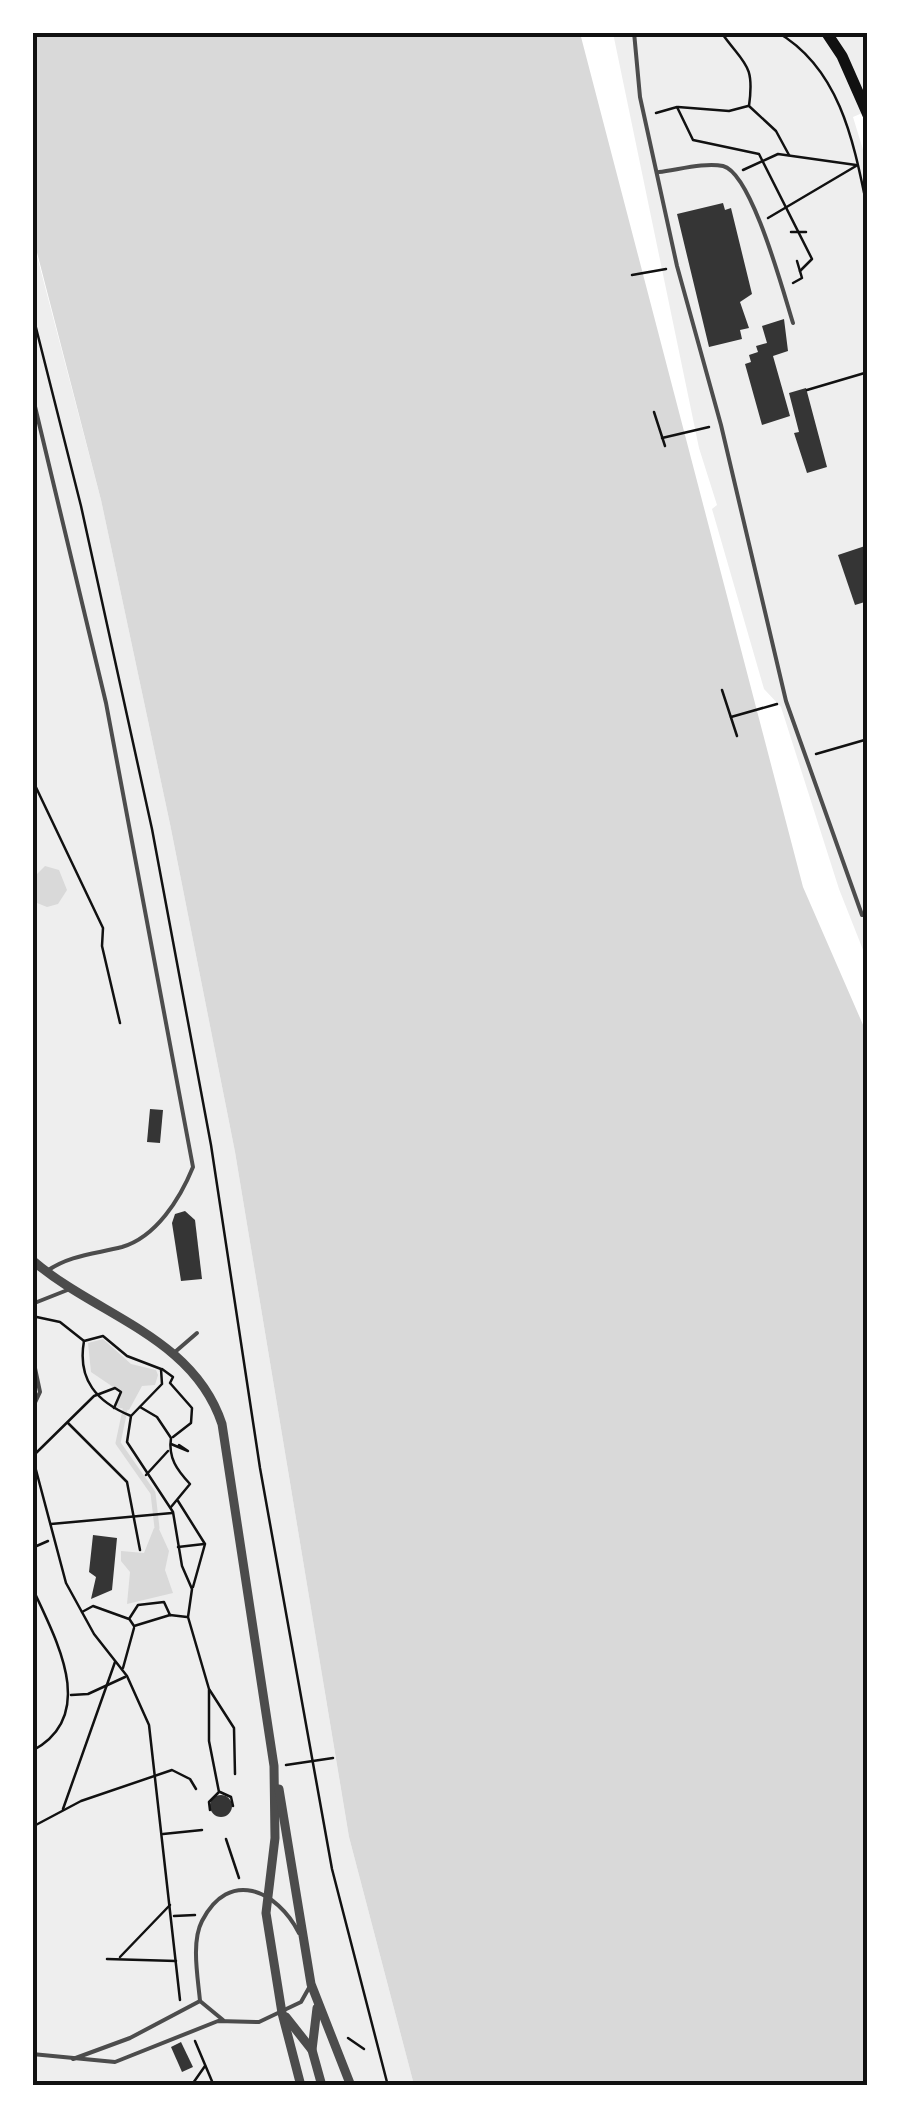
<svg xmlns="http://www.w3.org/2000/svg" width="900" height="2118" font-family="'Exo 2',sans-serif">
<style>
.green{fill:#eee}
.water{fill:#d9d9d9}
.lines{fill:none;stroke-linecap:round;stroke-linejoin:round}
.stream{stroke:#d9d9d9;stroke-width:5}
.building{fill:#353535}
.path{stroke:#111;stroke-width:2.5}
.service{stroke:#4c4c4c;stroke-width:4}
.minor{stroke:#4c4c4c;stroke-width:9}
.secondary{stroke:#111;stroke-width:11}
.neatline{fill:none;stroke:#111;stroke-width:4}
</style>
<rect width="100%" height="100%" fill="#fff"/>
<!-- green -->
<g class="green">
<path d="M613,33H864L867,111L853,117L868,166L867,960L839,889L781,707L764,689L712,509L717,505L699,448Z"/>
<path d="M32,237L101,500L170,824L235,1152L349,1837L414,2085H33Z"/>
</g>
<!-- water -->
<g class="water">
<path d="M32,33H580L803,887L867,1034V2085H414L349,1837L235,1152L170,824L101,500L33,237Z"/>
<path d="M45,866L59,870L67,890L58,904L47,907L32,901L33,878Z"/>
<path d="M103,1339L131,1364L156,1370L158,1375L155,1385L142,1386L129,1410L115,1407L122,1393L91,1372L88,1343Z"/>
<path d="M154,1528L159,1529L169,1551L165,1570L173,1593L127,1604L130,1572L121,1561V1551L144,1553Z"/>
</g>
<g class="lines">
<!-- stream -->
<path class="stream" d="M125,1410L118,1443L153,1493L157,1528"/>
</g>
<!-- building -->
<g class="building">
<path d="M723,203L725,210L731,208L752,294L740,302L749,328L740,330L742,339L709,347L677,214Z"/>
<path d="M784,319L788,351L773,356L790,416L762,425L745,364L751,362L749,355L758,352L756,346L767,343L762,326Z"/>
<path d="M806,388L827,467L807,473L794,433L799,432L789,393Z"/>
<path d="M868,545V601L855,605L838,555Z"/>
<path d="M150,1109L163,1110L160,1143L147,1142Z"/>
<path d="M185,1211L195,1220L202,1279L181,1281L172,1223L175,1214Z"/>
<path d="M93,1535L117,1538L112,1590L91,1599L96,1577L89,1572Z"/>
<circle cx="221" cy="1806" r="11"/>
<path d="M181,2042L193,2067L182,2072L171,2047Z"/>
</g>
<g class="lines">
<!-- path -->
<g class="path">
<path d="M721,32C744,65 755,63 749,106L776,131L789,155"/>
<path d="M777,32C841,69 854,144 868,212"/>
<path d="M678,107L729,111L748,106"/>
<path d="M656,113L677,107L693,140L759,154L812,259L800,271"/>
<path d="M743,170L778,154L856,165"/>
<path d="M768,218L856,166"/>
<path d="M791,232H806"/>
<path d="M632,275L666,269"/>
<path d="M793,283L802,278L797,261"/>
<path d="M32,312L81,506L152,829L211,1145L260,1468L332,1869L388,2086"/>
<path d="M807,390L868,372"/>
<path d="M654,412L665,446"/>
<path d="M662,438L709,427"/>
<path d="M722,690L737,736"/>
<path d="M731,717L777,704"/>
<path d="M816,754L868,739"/>
<path d="M32,779L103,928L102,946L120,1023"/>
<path d="M32,1316L60,1322L84,1341"/>
<path d="M162,1369L173,1377L170,1383L192,1408L191,1423L173,1437"/>
<path d="M140,1407L157,1417L171,1438C168,1458 177,1470 190,1484L171,1507"/>
<path d="M131,1416C97,1402 77,1380 84,1341L103,1336L127,1356L161,1369L162,1384L131,1416L127,1442L173,1512L182,1566L192,1589L188,1617L209,1689L234,1728L235,1774"/>
<path d="M68,1423L127,1482L140,1550"/>
<path d="M171,1444L188,1451L179,1445"/>
<path d="M32,1455L66,1583L94,1634L127,1676L149,1725L180,2000"/>
<path d="M34,1455L94,1396L115,1388L121,1392L114,1408"/>
<path d="M146,1475L168,1451"/>
<path d="M178,1501L205,1544L193,1587"/>
<path d="M51,1524L172,1513"/>
<path d="M178,1547L204,1544"/>
<path d="M32,1548L48,1541"/>
<path d="M32,1587C55,1638 100,1715 32,1751"/>
<path d="M82,1612L93,1606L129,1619L138,1605L164,1602L170,1615"/>
<path d="M130,1620L134,1626L170,1615L187,1617"/>
<path d="M123,1668L134,1628"/>
<path d="M209,1690V1741L219,1792L209,1802L210,1810"/>
<path d="M71,1695L88,1694L125,1677"/>
<path d="M286,1765L333,1758"/>
<path d="M220,1792L231,1797L233,1806"/>
<path d="M63,1809L115,1662"/>
<path d="M32,1827L81,1801L172,1770L190,1779L196,1789"/>
<path d="M163,1834L202,1830"/>
<path d="M226,1839L239,1878"/>
<path d="M174,1916L195,1915"/>
<path d="M120,1957L170,1905"/>
<path d="M107,1959L176,1961"/>
<path d="M348,2038L364,2049"/>
<path d="M195,2041L214,2086"/>
<path d="M191,2086L205,2066"/>
</g>
<!-- service -->
<g class="service">
<path d="M634,32L640,97L677,266L721,425L786,701L862,915"/>
<path d="M659,172C677,170 705,162 723,166C752,173 784,295 793,323"/>
<path d="M32,394L106,703L193,1167C180,1199 156,1237 122,1247C95,1254 70,1255 47,1271"/>
<path d="M32,1304L70,1289"/>
<path d="M175,1352L197,1333"/>
<path d="M32,1354L40,1392L32,1409"/>
<path d="M223,2020L200,2001C198,1978 191,1942 202,1921C229,1868 277,1890 299,1933"/>
<path d="M32,2054L115,2062L218,2021L259,2022L301,2002L310,1986"/>
<path d="M73,2059L130,2038L200,2001"/>
</g>
<!-- minor -->
<g class="minor">
<path d="M32,1260C97,1316 193,1336 222,1424L274,1766L275,1838L266,1913L282,2013L301,2086"/>
<path d="M279,1789L311,1984L351,2086"/>
<path d="M317,2008L312,2050L322,2086"/>
<path d="M286,2017L312,2050"/>
</g>
<!-- secondary -->
<path class="secondary" d="M826,32L842,56L868,115"/>
</g>
<!-- border -->
<rect width="900" height="2118" fill="none" stroke="#ffffff" stroke-width="70"/>
<rect x="35" y="35" width="830" height="2048" class="neatline"/>
</svg>
